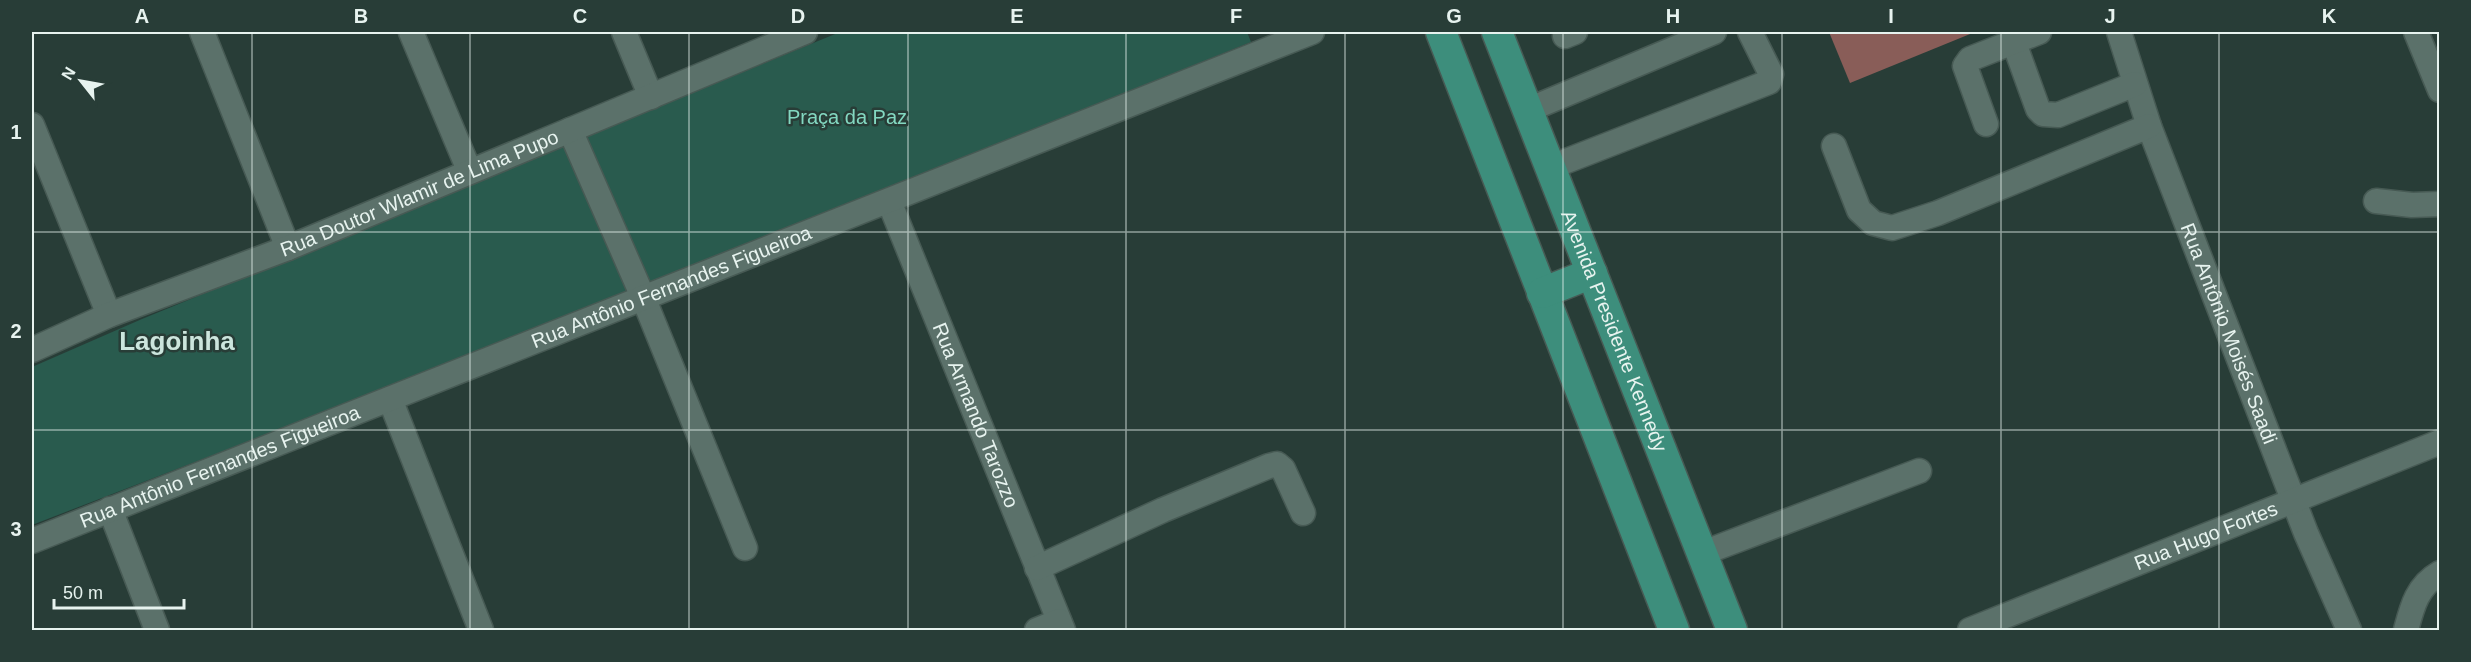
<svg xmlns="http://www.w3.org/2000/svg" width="2471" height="662" font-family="Arial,sans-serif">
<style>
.green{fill:#295b4e}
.building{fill:#895d58}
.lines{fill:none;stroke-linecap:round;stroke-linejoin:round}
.minor-casing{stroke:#475a54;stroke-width:27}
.major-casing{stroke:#475a54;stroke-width:33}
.minor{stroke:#5b716a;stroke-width:24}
.major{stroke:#3d8e7c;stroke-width:30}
.grid{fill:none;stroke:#e7f3ef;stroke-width:1.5;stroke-opacity:0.55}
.labels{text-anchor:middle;stroke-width:5;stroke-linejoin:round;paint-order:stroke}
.park-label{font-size:20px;fill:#83d8c1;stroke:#283d37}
.street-label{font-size:20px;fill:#e7f3ef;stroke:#283d37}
.district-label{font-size:26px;font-weight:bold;fill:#cce5dd;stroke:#283d37}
.neatline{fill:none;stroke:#e7f3ef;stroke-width:2}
.grid-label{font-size:20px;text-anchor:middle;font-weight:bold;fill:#e7f3ef}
</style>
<rect width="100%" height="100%" fill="#283d37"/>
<!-- green -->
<path class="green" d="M840,32H1247L1251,42L640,290L32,525V367L142,319Z"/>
<!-- building -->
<path class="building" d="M1829,32H1975L1850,83Z"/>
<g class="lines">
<defs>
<g id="minor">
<path d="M202,32L288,248"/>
<path d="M411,32L469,170"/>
<path d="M624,32L651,97"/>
<path id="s1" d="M2119,32L2149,126L2306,533L2349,630"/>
<path d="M2416,32L2440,90"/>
<path d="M1565,36L1575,32"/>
<path d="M2013,40L2038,109L2043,114L2058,115L2135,84"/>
<path d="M1528,110L1714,32"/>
<path d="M1986,124L1965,66L1970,59L2039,32"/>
<path d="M32,125L109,315"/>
<path d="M570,130L643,297L745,548"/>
<path d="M1834,146L1859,210L1873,223L1892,228L1938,213L2149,126"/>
<path d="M1551,167L1769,82L1771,74L1750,32"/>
<path id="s2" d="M889,201L1063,630"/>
<path d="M2376,201L2412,205L2440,204"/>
<path id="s3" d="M32,350L109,315L288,248L805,32"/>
<path d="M390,399L481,630"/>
<path d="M110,509L157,630"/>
<path id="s4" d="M32,541L1312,32"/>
<path d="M1703,553L1919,471"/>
<path d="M1037,568L1163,510L1269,466L1277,464L1283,469L1303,513"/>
<path d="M1037,630L1059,621"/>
<path id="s5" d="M1970,630L2440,442"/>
<path d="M2406,630C2412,607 2417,586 2440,573"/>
</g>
<g id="major">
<path d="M1441,32L1674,630"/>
<path id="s6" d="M1497,32L1732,630"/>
<path d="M1542,293L1592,273"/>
</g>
</defs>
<!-- minor casing -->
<use href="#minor" class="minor-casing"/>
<!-- major casing -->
<use href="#major" class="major-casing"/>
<!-- minor -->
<use href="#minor" class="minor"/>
<!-- major -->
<use href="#major" class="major"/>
</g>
<!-- grid -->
<path class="grid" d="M252,32V630M470,32V630M689,32V630M908,32V630M1126,32V630M1345,32V630M1563,32V630M1782,32V630M2001,32V630M2219,32V630M32,232H2440M32,430H2440"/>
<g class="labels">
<!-- park labels -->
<g class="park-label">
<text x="847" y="124">Praça da Paz</text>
</g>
<!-- street labels -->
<g class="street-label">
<text dy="7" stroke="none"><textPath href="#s3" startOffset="418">Rua Doutor Wlamir de Lima Pupo</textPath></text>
<text dy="7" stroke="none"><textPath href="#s4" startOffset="688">Rua Antônio Fernandes Figueiroa</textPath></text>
<text dy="7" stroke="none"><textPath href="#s6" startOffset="321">Avenida Presidente Kennedy</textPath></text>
<text dy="7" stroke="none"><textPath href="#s1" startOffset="321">Rua Antônio Moisés Saadi</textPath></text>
<text dy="7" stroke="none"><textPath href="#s2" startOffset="231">Rua Armando Tarozzo</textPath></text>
<text dy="7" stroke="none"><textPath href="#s4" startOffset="202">Rua Antônio Fernandes Figueiroa</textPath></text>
<text dy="7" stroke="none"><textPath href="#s5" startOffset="254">Rua Hugo Fortes</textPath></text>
</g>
<!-- district labels -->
<g class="district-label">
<text x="177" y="350">Lagoinha</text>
</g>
</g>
<!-- border -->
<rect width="2471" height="662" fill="none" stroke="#283d37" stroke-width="66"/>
<!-- north arrow -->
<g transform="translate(81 81) rotate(301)" stroke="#283d37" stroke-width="4.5" paint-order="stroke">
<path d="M0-4.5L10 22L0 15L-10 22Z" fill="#e7f3ef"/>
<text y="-9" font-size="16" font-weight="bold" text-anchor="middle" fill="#e7f3ef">N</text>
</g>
<!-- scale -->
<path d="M54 599v9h130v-9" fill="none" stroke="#e7f3ef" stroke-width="3"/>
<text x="63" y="599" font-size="18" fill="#e7f3ef" stroke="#283d37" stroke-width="4.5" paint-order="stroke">50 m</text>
<rect x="33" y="33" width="2405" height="596" class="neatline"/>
<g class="grid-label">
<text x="142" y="23">A</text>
<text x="361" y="23">B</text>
<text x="580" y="23">C</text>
<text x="798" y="23">D</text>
<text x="1017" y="23">E</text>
<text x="1236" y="23">F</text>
<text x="1454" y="23">G</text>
<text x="1673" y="23">H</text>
<text x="1891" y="23">I</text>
<text x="2110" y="23">J</text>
<text x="2329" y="23">K</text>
<text x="16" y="139">1</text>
<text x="16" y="338">2</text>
<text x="16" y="536">3</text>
</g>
</svg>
